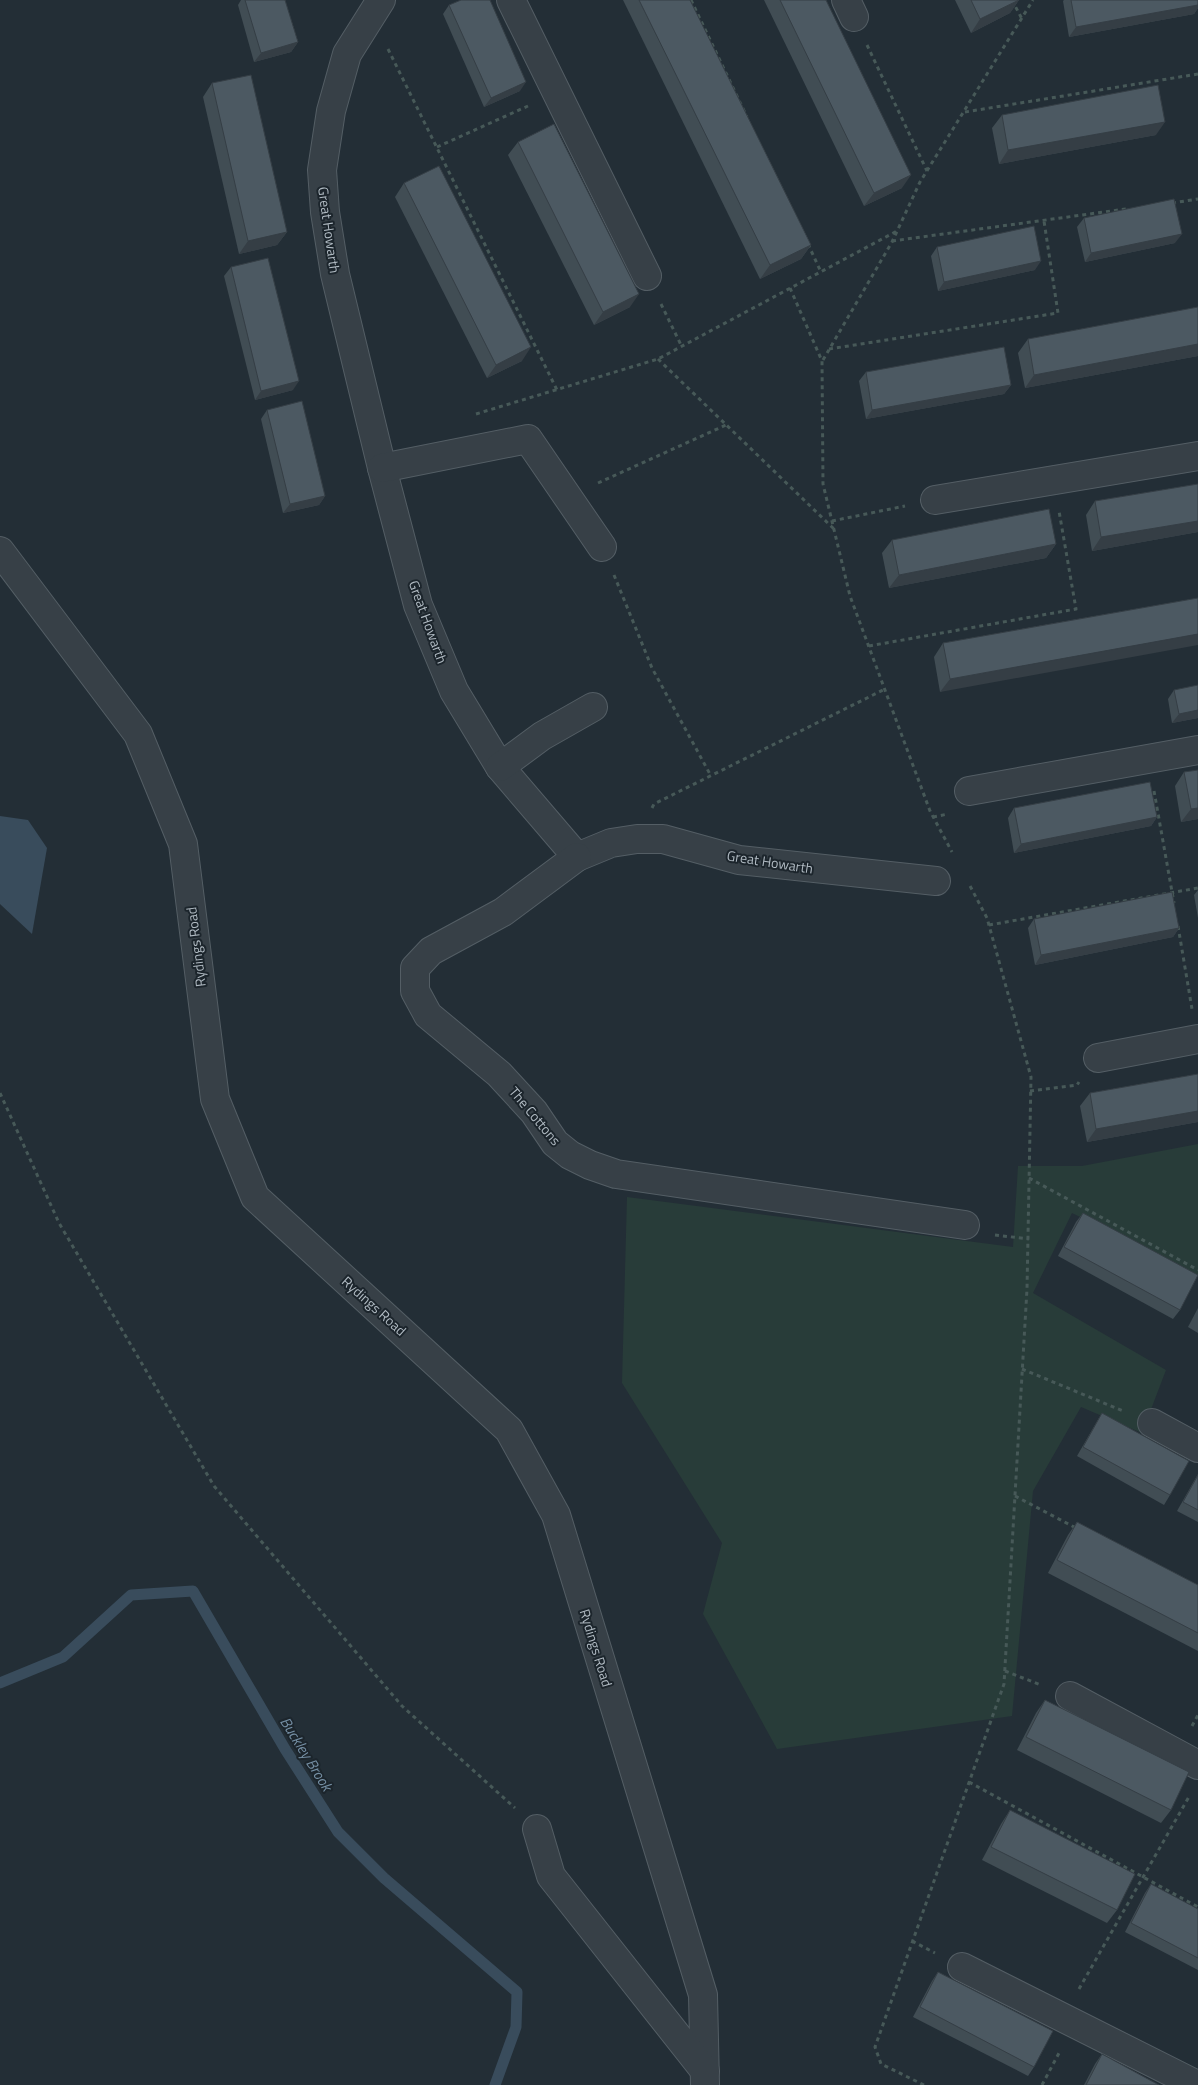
<svg xmlns="http://www.w3.org/2000/svg" width="1198" height="2085" font-family="'Titillium Web',sans-serif">
<style>
.green{fill:#283c39}
.water{fill:#394c5c}
.lines{fill:none;stroke-linecap:round;stroke-linejoin:round}
.stream{stroke:#394c5c;stroke-width:11}
.minor-casing{stroke:#545e65;stroke-width:30}
.path{stroke:#475958;stroke-width:3;stroke-dasharray:4 4;stroke-linecap:butt}
.minor{stroke:#374047;stroke-width:28}
.wall{fill:#414d54}
.shaded-wall{fill:#353e45}
.building{fill:#4c5962;stroke:#353e45}
.labels{text-anchor:middle;stroke-width:4;stroke-linejoin:round;paint-order:stroke}
.street-label{font-size:14px;fill:#b1bbc3;stroke:#1c252c}
.water-label{font-size:15px;font-style:italic;fill:#758fa4;stroke:#1c252c}
</style>
<rect width="100%" height="100%" fill="#232e36"/>
<!-- green -->
<path class="green" d="M1198,1144V1275L1072,1213L1033,1293L1166,1370L1142,1433L1081,1407L1033,1491L1012,1716L777,1749L703,1614L722,1543L622,1383L627,1197L1013,1247L1018,1166H1082Z"/>
<!-- water -->
<path class="water" d="M0,816L28,820L47,848L32,934L0,904Z"/>
<g class="lines">
<!-- stream -->
<path class="stream" d="M0,1683L63,1657L131,1595L193,1591L285,1749L338,1832L384,1878L517,1992L516,2027L495,2085"/>
<defs>
<g id="minor">
<path d="M381,0L347,54L331,111L322,170L325,212L335,274L382,468L418,605L454,691L500,767L577,857L611,843L637,839H663L739,860L936,881"/>
<path d="M511,0L647,276"/>
<path d="M846,0L854,17"/>
<path d="M382,468L528,439L602,547"/>
<path d="M935,500L1198,456"/>
<path d="M0,551L138,734L183,844L215,1099L255,1197L509,1430L556,1515L703,1995L705,2085"/>
<path d="M500,767L542,736L593,707"/>
<path d="M969,791L1198,750"/>
<path d="M577,857L503,912L431,951L415,968V991L428,1015L499,1074L534,1112L555,1143L570,1155L590,1165L616,1174L965,1225"/>
<path d="M1098,1058L1198,1039"/>
<path d="M1152,1423L1198,1448"/>
<path d="M1070,1696L1198,1765"/>
<path d="M537,1829L551,1876L705,2071"/>
<path d="M962,1967L1197,2085"/>
</g>
</defs>
<!-- minor casing -->
<use href="#minor" class="minor-casing"/>
<!-- path -->
<g class="path">
<path d="M691,0L747,117"/>
<path d="M1012,0L1022,19"/>
<path d="M867,45L927,171"/>
<path d="M388,49L557,390"/>
<path d="M965,112L1198,74"/>
<path d="M437,147L528,106"/>
<path d="M1172,203L1198,199"/>
<path d="M892,241L1126,209"/>
<path d="M808,244L821,272"/>
<path d="M790,288L822,361L823,484L850,596L930,811L952,852"/>
<path d="M661,304L682,347"/>
<path d="M829,349L1058,313L1044,221"/>
<path d="M658,359L834,529"/>
<path d="M823,360L892,242L920,182L1033,0"/>
<path d="M476,414L658,359L897,231"/>
<path d="M598,483L726,425"/>
<path d="M832,521L905,506"/>
<path d="M614,575L652,668L711,776"/>
<path d="M869,646L1076,609L1059,511"/>
<path d="M1154,791L1174,903"/>
<path d="M652,808L654,804L885,689"/>
<path d="M933,817L948,814"/>
<path d="M989,925L1198,888"/>
<path d="M1178,926L1192,1009"/>
<path d="M1030,1091L1077,1085L1079,1082"/>
<path d="M0,1093L59,1223L214,1486L402,1706L515,1808"/>
<path d="M1029,1178L1198,1270"/>
<path d="M995,1235L1029,1239"/>
<path d="M1022,1369L1123,1411"/>
<path d="M1015,1496L1076,1528"/>
<path d="M1005,1671L1041,1685"/>
<path d="M1192,1726L1198,1715"/>
<path d="M969,1782L1198,1907"/>
<path d="M912,1941L935,1953"/>
<path d="M1079,1989L1190,1795"/>
<path d="M924,2085L881,2064L875,2047L1004,1684L1027,1289L1031,1077L987,918L969,884"/>
<path d="M1042,2085L1059,2053"/>
</g>
<!-- minor -->
<use href="#minor" class="minor"/>
</g>
<!-- wall -->
<g class="wall">
<path d="M241,0H285L298,42L291,52L254,62L238,5Z"/>
<path d="M623,0H690L811,245L801,259L760,279Z"/>
<path d="M764,0H826L902,188L864,206Z"/>
<path d="M955,0H1019L1010,13L971,33Z"/>
<path d="M1064,0H1198V8L1194,14L1069,37L1063,1Z"/>
<path d="M449,5L520,91L484,107L443,14Z"/>
<path d="M212,83L287,232L277,245L239,254L203,97Z"/>
<path d="M1002,115L1156,135L999,164L992,128Z"/>
<path d="M518,142L630,307L594,325L508,155Z"/>
<path d="M404,183L522,361L487,378L395,197Z"/>
<path d="M1084,218L1175,243L1085,262L1077,227Z"/>
<path d="M937,247L1035,270L938,291L931,256Z"/>
<path d="M231,267L293,390L255,400L224,276Z"/>
<path d="M1198,307V356L1025,388L1018,353L1028,339Z"/>
<path d="M866,372L1011,385L1004,394L866,419L859,381Z"/>
<path d="M267,410L325,496L319,505L283,513L261,419Z"/>
<path d="M1198,484V532L1092,551L1086,515L1095,501Z"/>
<path d="M892,540L1056,544L1046,558L889,588L882,553Z"/>
<path d="M1198,598L940,692L934,657L943,643Z"/>
<path d="M1174,690L1198,718L1172,723L1168,699Z"/>
<path d="M1198,770V819L1181,822L1175,786L1184,772Z"/>
<path d="M1014,808L1157,817L1151,826L1014,853L1008,818Z"/>
<path d="M1198,890V918L1194,895Z"/>
<path d="M1034,919L1179,928L1173,937L1035,965L1028,928Z"/>
<path d="M1198,1074V1122L1087,1142L1080,1106L1090,1093Z"/>
<path d="M1083,1213L1180,1310L1173,1319L1058,1256L1076,1222Z"/>
<path d="M1198,1308V1333L1188,1327Z"/>
<path d="M1102,1413L1170,1495L1164,1505L1077,1456L1096,1423Z"/>
<path d="M1198,1474V1522L1177,1511Z"/>
<path d="M1077,1522L1198,1585V1651L1048,1573L1068,1535Z"/>
<path d="M1045,1700L1171,1810L1161,1823L1017,1750L1036,1713Z"/>
<path d="M1010,1810L1117,1910L1107,1923L982,1860L1001,1824Z"/>
<path d="M1151,1884L1198,1909V1970L1125,1932L1145,1893Z"/>
<path d="M938,1972L1034,2067L1028,2076L913,2017L932,1981Z"/>
<path d="M1102,2054L1159,2085H1084L1095,2064Z"/>
</g>
<!-- shaded-wall -->
<g class="shaded-wall">
<path d="M1019,0L1010,13L971,33L980,19Z"/>
<path d="M1198,5V8L1194,14L1069,37L1076,27Z"/>
<path d="M298,42L291,52L254,62L261,53Z"/>
<path d="M526,82L520,91L484,107L491,98Z"/>
<path d="M1165,122L1156,135L999,164L1008,150Z"/>
<path d="M911,175L902,188L864,206L874,193Z"/>
<path d="M287,232L277,245L239,254L248,241Z"/>
<path d="M1182,234L1175,243L1085,262L1091,253Z"/>
<path d="M811,245L801,259L760,279L770,265Z"/>
<path d="M1041,261L1035,270L938,291L944,282Z"/>
<path d="M639,294L630,307L594,325L603,312Z"/>
<path d="M1198,344V356L1025,388L1034,375Z"/>
<path d="M531,347L522,361L487,378L496,365Z"/>
<path d="M299,381L293,390L255,400L261,391Z"/>
<path d="M1011,385L1004,394L866,419L872,410Z"/>
<path d="M325,496L319,505L283,513L290,504Z"/>
<path d="M1198,521V532L1092,551L1101,537Z"/>
<path d="M1056,544L1046,558L889,588L899,575Z"/>
<path d="M1198,634V645L940,692L950,679Z"/>
<path d="M1198,710V718L1172,723L1179,714Z"/>
<path d="M1198,808V819L1181,822L1191,809Z"/>
<path d="M1157,817L1151,826L1014,853L1021,844Z"/>
<path d="M1179,928L1173,937L1035,965L1041,955Z"/>
<path d="M1198,1111V1122L1087,1142L1096,1129Z"/>
</g>
<!-- building -->
<g class="building">
<path d="M245,0H285L298,42L261,53Z"/>
<path d="M461,0H490L526,82L491,98L449,5Z"/>
<path d="M639,0H690L811,245L770,265Z"/>
<path d="M780,0H826L911,175L874,193Z"/>
<path d="M971,0H1019L980,19Z"/>
<path d="M1071,0H1198V5L1076,27Z"/>
<path d="M251,75L287,232L248,241L212,83Z"/>
<path d="M1158,85L1165,122L1008,150L1002,115Z"/>
<path d="M554,124L639,294L603,312L518,142Z"/>
<path d="M439,166L531,347L496,365L404,183Z"/>
<path d="M1174,199L1182,234L1091,253L1084,218Z"/>
<path d="M1034,226L1041,261L944,282L937,247Z"/>
<path d="M268,258L299,381L261,391L231,267Z"/>
<path d="M1198,307V344L1034,375L1028,339Z"/>
<path d="M1004,347L1011,385L872,410L866,372Z"/>
<path d="M302,401L325,496L290,504L267,410Z"/>
<path d="M1198,484V521L1101,537L1095,501Z"/>
<path d="M1049,509L1056,544L899,575L892,540Z"/>
<path d="M1198,598V634L950,679L943,643Z"/>
<path d="M1198,685V710L1179,714L1174,690Z"/>
<path d="M1198,770V808L1191,809L1184,772Z"/>
<path d="M1150,782L1157,817L1021,844L1014,808Z"/>
<path d="M1172,892L1179,928L1041,955L1034,919Z"/>
<path d="M1198,1074V1111L1096,1129L1090,1093Z"/>
<path d="M1083,1213L1198,1275L1180,1310L1064,1247Z"/>
<path d="M1102,1413L1189,1461L1170,1495L1083,1447Z"/>
<path d="M1198,1475V1510L1183,1502Z"/>
<path d="M1077,1522L1198,1585V1633L1057,1560Z"/>
<path d="M1045,1700L1189,1772L1171,1810L1026,1737Z"/>
<path d="M1010,1810L1135,1874L1117,1910L991,1847Z"/>
<path d="M1151,1884L1198,1909V1958L1131,1923Z"/>
<path d="M938,1972L1053,2031L1034,2067L920,2007Z"/>
<path d="M1102,2054L1159,2085H1086Z"/>
</g>
<g class="labels">
<!-- street labels -->
<g class="street-label">
<text transform="translate(329 230) rotate(82)" y="5">Great Howarth</text>
<text transform="translate(428 622) rotate(70)" y="5">Great Howarth</text>
<text transform="translate(770 862) rotate(9)" y="5">Great Howarth</text>
<text transform="translate(196 947) rotate(-97)" y="5">Rydings Road</text>
<text transform="translate(535 1116) rotate(50)" y="5">The Cottons</text>
<text transform="translate(374 1306) rotate(42)" y="5">Rydings Road</text>
<text transform="translate(596 1648) rotate(73)" y="5">Rydings Road</text>
</g>
<!-- water labels -->
<g class="water-label">
<text transform="translate(306 1754) rotate(58)" y="5">Buckley Brook</text>
</g>
</g>
</svg>
